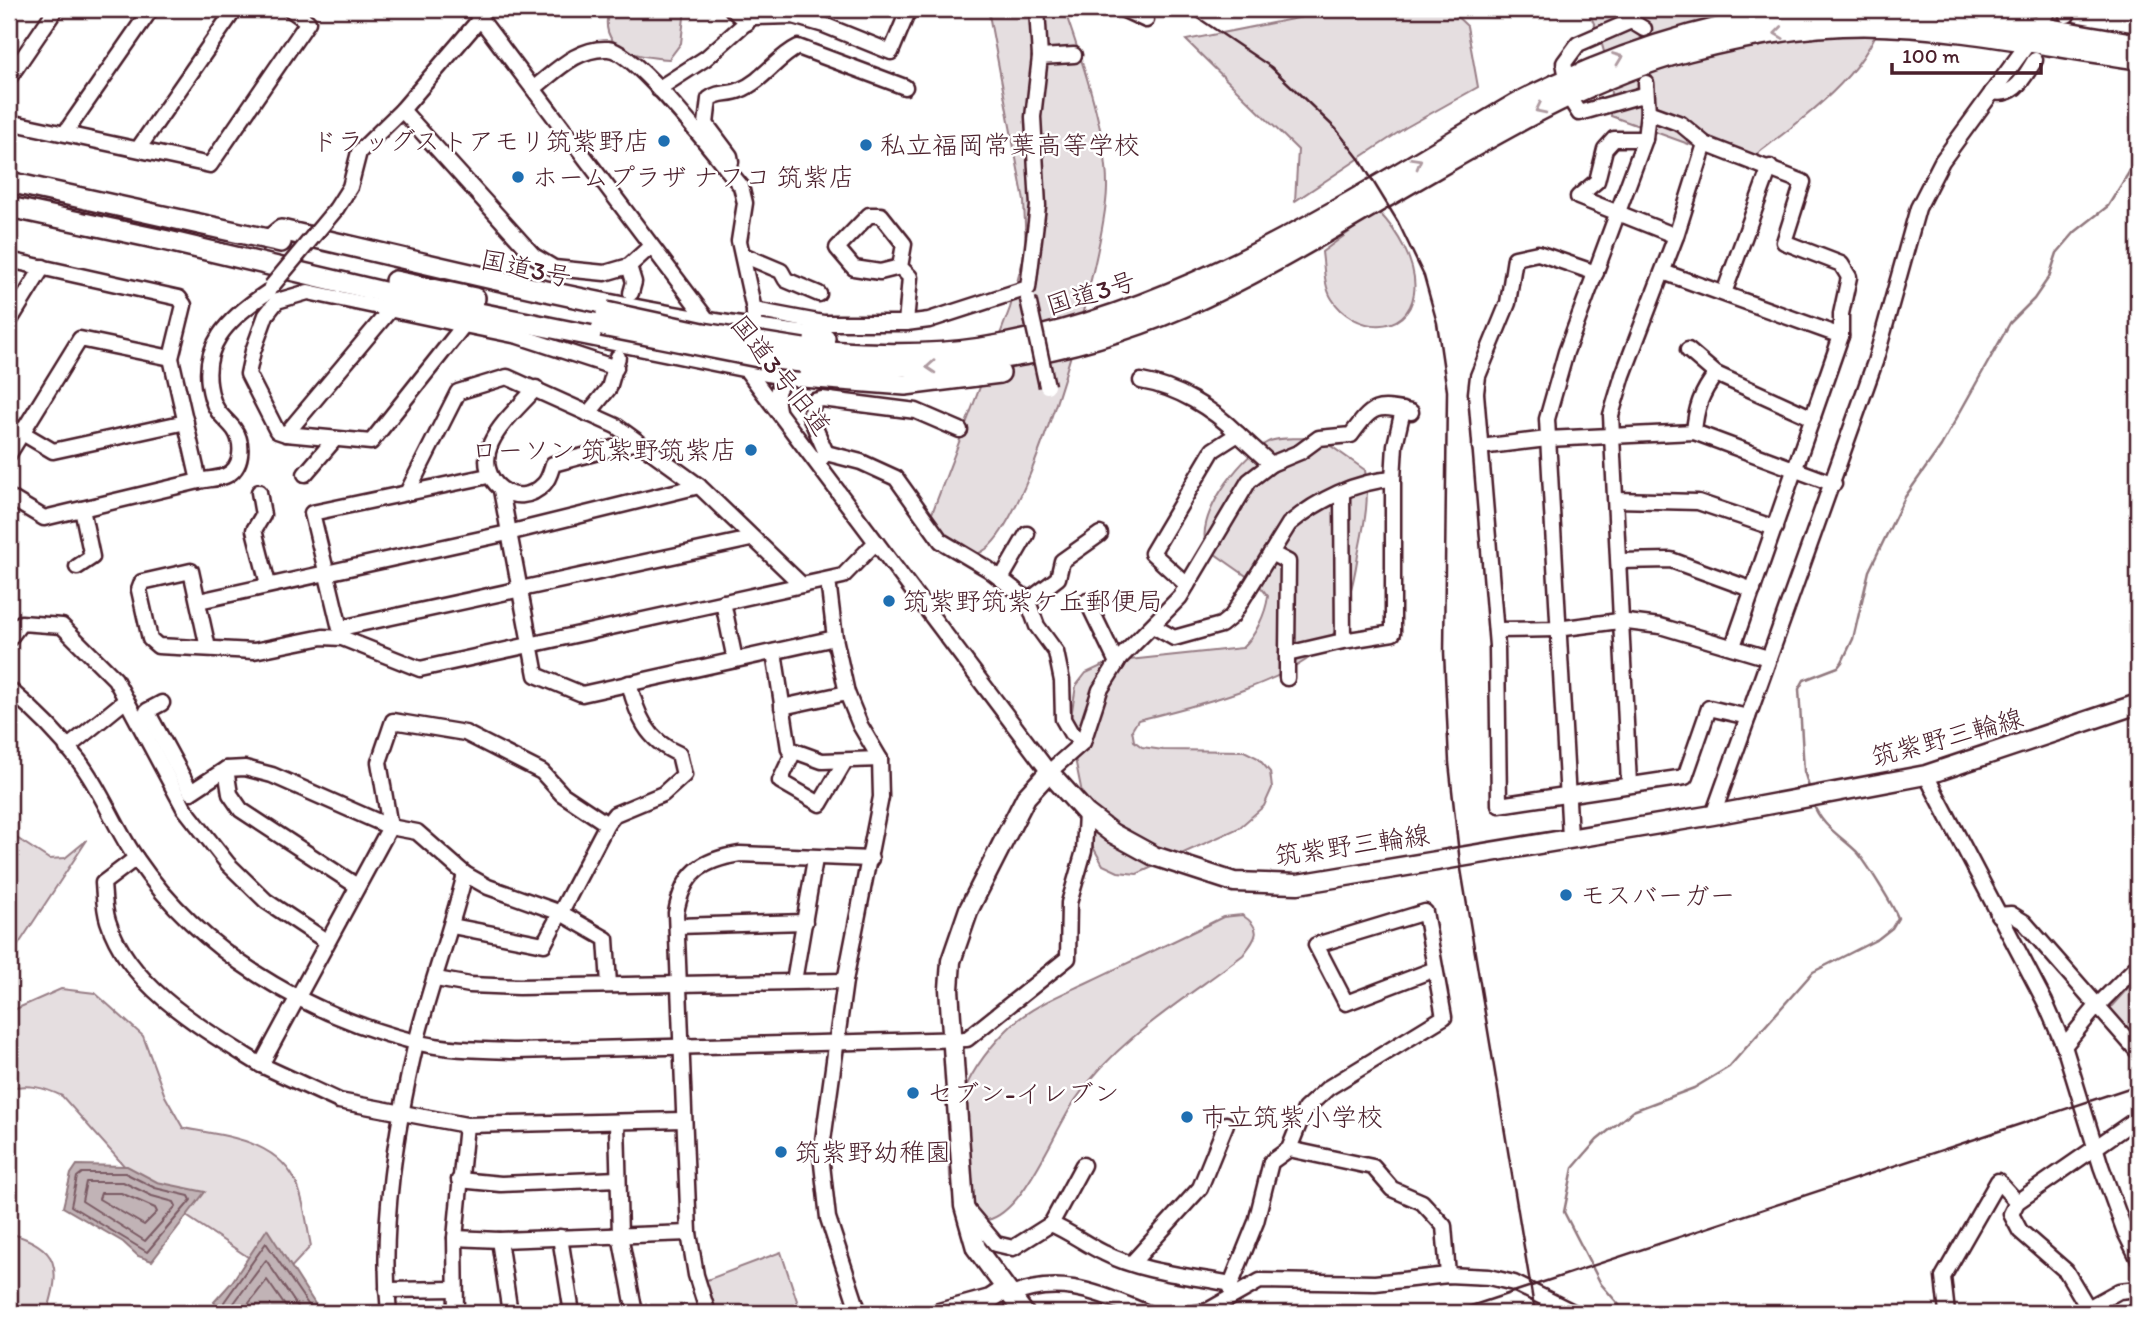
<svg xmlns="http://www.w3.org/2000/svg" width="2147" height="1322" font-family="Itim,'Klee One',sans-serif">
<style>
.green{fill:#e5dee0;stroke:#987e86;stroke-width:2}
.water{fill:#c1b3b6;stroke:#91787e;stroke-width:2}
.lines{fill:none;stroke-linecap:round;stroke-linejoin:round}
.shore{stroke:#7a5a63;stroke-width:2}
.stream{stroke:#91787e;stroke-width:2.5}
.minor-casing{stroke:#4a1f2b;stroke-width:19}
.major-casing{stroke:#4a1f2b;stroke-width:23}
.highway-casing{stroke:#4a1f2b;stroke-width:24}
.minor{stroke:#fff;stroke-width:14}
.major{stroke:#fff;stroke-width:18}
.highway{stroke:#fff;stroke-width:19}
.rail{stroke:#4a1f2b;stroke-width:2.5}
.minor-bridge-casing{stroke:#4a1f2b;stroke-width:19;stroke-linecap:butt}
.highway-bridge-casing{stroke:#4a1f2b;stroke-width:24;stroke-linecap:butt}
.minor-bridge{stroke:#fff;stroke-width:14}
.highway-bridge{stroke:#fff;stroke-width:19}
.oneway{stroke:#ae9aa0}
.poi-dot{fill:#1f6fb2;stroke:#fff;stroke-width:2.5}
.labels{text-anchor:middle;stroke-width:5;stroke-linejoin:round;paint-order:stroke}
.poi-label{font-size:26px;fill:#4a1f2b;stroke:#fff;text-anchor:start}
.street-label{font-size:26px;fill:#4a1f2b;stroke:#fff}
</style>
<rect width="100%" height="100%" fill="#fff"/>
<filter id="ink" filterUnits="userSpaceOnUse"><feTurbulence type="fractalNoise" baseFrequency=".0143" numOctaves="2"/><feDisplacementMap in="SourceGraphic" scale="14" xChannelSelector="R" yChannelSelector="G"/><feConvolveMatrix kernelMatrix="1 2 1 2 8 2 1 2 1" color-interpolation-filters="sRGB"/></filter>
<g filter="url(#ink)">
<!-- green -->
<g class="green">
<path d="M609,9H685L681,43L669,59C636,57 597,50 609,9Z"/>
<path d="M988,9H1064C1082,60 1108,136 1107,189C1105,253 1034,512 986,549C977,556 967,557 956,555L931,516L1010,308L1026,249L1024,201Z"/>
<path d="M1344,9H1449L1467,26L1478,87L1405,128L1295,201L1298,150L1186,40Z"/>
<path d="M1587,9H1884C1871,76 1794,124 1744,164L1611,116C1613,77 1605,43 1587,9Z"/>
<path d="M1378,211C1397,231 1418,264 1414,293C1408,337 1353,333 1332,299C1324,287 1324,266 1322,252Z"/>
<path d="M1304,438L1328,444L1365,470C1370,500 1364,525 1358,555C1354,581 1347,614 1332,636C1301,681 1191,707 1138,720L1132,730L1134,741L1142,747L1163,750L1244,751L1258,758L1270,772L1272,788L1264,806L1239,828L1137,874L1118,872L1103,865L1093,847L1069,729L1076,686L1086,673L1110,662L1242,648C1255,637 1266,613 1268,596L1259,585L1208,549C1191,520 1241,457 1266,443C1276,437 1292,439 1304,438Z"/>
<path d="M9,833L49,859L65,858L87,840L9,959Z"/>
<path d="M1242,915C1264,929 1256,938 1243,955C1185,999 1117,1039 1076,1099C1055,1129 1026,1207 991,1219C985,1221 976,1219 971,1217C936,1199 952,1124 963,1094C972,1069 993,1043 1012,1025C1032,1006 1065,993 1090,981C1134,960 1179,939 1223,917Z"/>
<path d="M2138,977V1044L2109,1009Z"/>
<path d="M61,989L95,993L143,1036L165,1096L183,1128C226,1136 280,1140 298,1187C305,1205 307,1227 311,1246L287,1272L260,1265L143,1187L62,1096C43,1087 29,1084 9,1088V1012Z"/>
<path d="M9,1233C60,1247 61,1269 47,1313H9Z"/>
<path d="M781,1252L801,1313H713L704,1281Z"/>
</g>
<!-- water -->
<g class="water">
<path d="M77,1165L127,1166L157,1182L205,1192L152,1261L138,1256L123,1242L63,1207L71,1174Z"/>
<path d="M267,1229L317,1307L336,1313H220L214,1302L232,1282Z"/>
</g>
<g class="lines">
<!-- shore -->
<g class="shore">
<path d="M82,1173H125L155,1188L189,1196L191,1200L147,1252L71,1206L77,1177Z"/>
<path d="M86,1182H123L152,1196L174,1202L176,1206L145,1241L82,1201Z"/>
<path d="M101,1193H121L155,1208L157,1212L144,1225L99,1199Z"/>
<path d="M226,1313L224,1302L266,1243L314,1313"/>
<path d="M235,1313L234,1303L266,1260L302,1313"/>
<path d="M245,1313L246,1307L267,1280L290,1313"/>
</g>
<!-- stream -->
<g class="stream">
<path d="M1810,790L1804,771L1799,689L1804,680L1838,667L1842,662L1853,639L1869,571L1905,497L1941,446L2010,323L2034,299L2049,277L2057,253L2075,232L2108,206L2138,158"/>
<path d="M1626,1313L1601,1284L1564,1212L1573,1168L1597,1140L1633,1111L1694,1088L1729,1067L1813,972L1878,939L1892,928L1898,918C1893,905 1866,862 1857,852C1841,836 1821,826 1813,803"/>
</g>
<defs>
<g id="minor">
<path d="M473,9L712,326"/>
<path d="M732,9L747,23"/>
<path d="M1037,9L1040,57"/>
<path d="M1122,9L1146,20"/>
<path d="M2067,15L2069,9"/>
<path d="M755,17L793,16L824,25L891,52L909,9"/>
<path d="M9,78L56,9"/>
<path d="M1567,78L1564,63L1578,44L1631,21L1644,29"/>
<path d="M534,88C556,71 578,47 608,49C637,51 719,160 741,186L745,203L739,241L754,310V331"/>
<path d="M658,89L706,58L759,11"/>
<path d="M1992,92C2016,97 2023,78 2035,60"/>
<path d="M1568,96L1579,113L1646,94"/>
<path d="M402,110L534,256L554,268L605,273L629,266L651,246"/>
<path d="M1648,112L1681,124L1705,144L1803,182L1784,242L1841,264L1849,277L1841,314V336L1733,646"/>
<path d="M9,122L210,165L308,22L290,9"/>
<path d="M65,133L151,9"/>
<path d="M1645,139H1614L1605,149L1597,181L1578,197L1676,236"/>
<path d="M138,149L235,9"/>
<path d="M726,168L731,162L730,156L706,124L709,99C719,91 729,95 740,90C763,81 777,57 798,47L905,87"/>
<path d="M336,209L350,187L359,152L402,110L480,19"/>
<path d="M743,255L781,271L786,280L819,294"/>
<path d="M9,260L179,298L184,305L171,358L199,481L44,518L9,497"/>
<path d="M629,266L634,282L631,293"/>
<path d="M1663,272L1841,336"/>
<path d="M1596,273L1538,253L1515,258L1508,303L1478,376L1476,393L1497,646L1499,805L1685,777L1709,708L1748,717"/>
<path d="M1724,293L1770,167"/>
<path d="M754,310L823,323H906L910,277L900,267L880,272L854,268L837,248L869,215H881L904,244L900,267"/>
<path d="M9,322L43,267"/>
<path d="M906,323L929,320L1028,288L1038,206L1033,117L1040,57L1074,55"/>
<path d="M464,325L308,292L277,301L266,315L253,351L248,374L277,431L286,434L371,442L464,325L518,336L616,368"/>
<path d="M1688,350L1716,374L1813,418"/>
<path d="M742,364L1049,772L1083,742L1100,690L1120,658L1180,597L1249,481L1271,464L1300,452L1319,438L1351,435C1373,406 1374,404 1411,412"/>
<path d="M1141,381C1177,387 1212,408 1238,434"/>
<path d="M536,388C521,405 500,423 491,443C474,481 517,513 544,484C549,479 551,470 553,464L636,442"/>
<path d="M778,410C775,394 776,386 790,376"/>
<path d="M588,414L609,388L618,357"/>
<path d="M9,425L53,451L186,422"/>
<path d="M1694,432C1696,408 1701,393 1716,374"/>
<path d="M286,434L390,310"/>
<path d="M1480,447L1547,439L1694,432L1834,484"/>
<path d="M826,453L810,416L814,401L822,399L916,411L960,430"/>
<path d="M9,454L80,339L171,358"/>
<path d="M818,462L826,453L861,462L896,478L941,541L988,569L1027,599L1037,626L1056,652L1062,681L1063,719L1071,733L1083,742"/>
<path d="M305,474L335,439"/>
<path d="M1393,479L1395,445L1403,410"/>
<path d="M199,481C207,479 217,479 225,476C243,469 244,443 234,429C225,418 216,413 212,398C197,346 229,318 268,292"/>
<path d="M501,490L536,675L582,694L835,638"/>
<path d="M259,492L263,515L254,530L268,584"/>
<path d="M407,493L458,392L507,377L616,426L699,486L802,585"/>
<path d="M1616,500L1698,502L1775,528"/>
<path d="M1271,553L1288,562L1287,654L1343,641"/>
<path d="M1619,561L1671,560L1753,590"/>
<path d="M77,567L92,557L82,509"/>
<path d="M1001,579L1027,534"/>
<path d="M828,580L835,638L847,693L860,725L880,759L881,797L845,981L821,1155L828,1218L859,1313"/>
<path d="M1187,585L1152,553L1213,450L1238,434L1271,464"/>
<path d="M199,601L508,533L699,486"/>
<path d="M1028,601L1058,578L1062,561L1100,534"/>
<path d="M1087,601L1117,663"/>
<path d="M723,602L735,660"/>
<path d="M1153,626L1174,638L1221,625L1232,616L1289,524C1318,500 1356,481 1393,479V633L1343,641L1342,493"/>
<path d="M341,628L751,539"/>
<path d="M1496,630L1557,629L1619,621L1660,626L1768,658"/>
<path d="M342,637L312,513L488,476"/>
<path d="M9,639L21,623L62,626L115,679L184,808L228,864L266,901L326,941"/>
<path d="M208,648L191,571L142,582L139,590L150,639L158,646L254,651L323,637L342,638L420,669L843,576L876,542"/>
<path d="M774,652L789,749L822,761L880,759"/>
<path d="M1287,678V654"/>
<path d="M9,689C34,710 60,736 79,761C102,791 115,828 136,858C201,953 305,1014 415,1042C448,1050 482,1050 516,1051L967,1039L1068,958L1069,903L1084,851L1086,813"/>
<path d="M162,703L147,711L191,792L226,769L245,768L272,775L390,827L417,832L465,874L488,887L561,913L606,939L609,984"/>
<path d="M782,707L847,693"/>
<path d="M67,748L126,700"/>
<path d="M794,751L780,781L820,804L844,763"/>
<path d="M226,769L230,794L241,810L357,886"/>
<path d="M1926,775L2045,1002L2064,1046L2101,1166L2125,1232L2138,1258"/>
<path d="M1629,784L1611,415L1623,375L1676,236L1705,144"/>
<path d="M1713,815L1875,362L1918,208L1942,161L2029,42L2049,9"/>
<path d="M607,824L615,814L663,794L684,775L679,754C646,740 637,715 629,683"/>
<path d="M1570,837L1547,419L1566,352L1645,139L1648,112L1646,83"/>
<path d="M136,858L103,883C104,895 104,909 108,921C129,988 205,1030 261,1065"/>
<path d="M1998,915L2011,914L2024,922L2138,1052"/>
<path d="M452,926L544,944L607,824L562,794L542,772L465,733L393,721L379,762L390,827L261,1065L339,1101L466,1125L683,1120"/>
<path d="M678,926L805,922"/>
<path d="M436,979L470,985L519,987L845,981"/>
<path d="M794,981L815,859"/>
<path d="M2064,1046L2097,1006L2138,965"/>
<path d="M617,1123L620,1235L635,1313"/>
<path d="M1289,1149L1373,1167L1392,1189L1422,1202L1444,1226L1448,1275"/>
<path d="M459,1180L501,1184L618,1179"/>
<path d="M964,1206L996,1244L1013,1248L1051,1224L1083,1165"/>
<path d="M1051,1224C1070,1232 1085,1244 1104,1253C1141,1272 1190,1276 1231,1284"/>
<path d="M560,1237L572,1313"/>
<path d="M455,1238L499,1240L689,1233"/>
<path d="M499,1240L510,1313"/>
<path d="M1132,1263L1200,1188L1226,1124"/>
<path d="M387,1290L455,1289"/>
<path d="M1009,1296C1062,1274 1099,1294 1148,1313"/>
<path d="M1232,1296L1231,1284L1256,1222L1271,1162L1289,1149L1305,1109L1328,1088L1444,1017L1425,912L1316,945L1346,1003L1435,969"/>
<path d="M2088,1308L2066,1271L2020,1231L2011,1214L2017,1202L2138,1118"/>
<path d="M389,1313C380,1225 396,1129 416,1043C430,986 451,931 465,874"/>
<path d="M456,1313L455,1238L466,1125"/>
<path d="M708,1313L696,1275L689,1233L676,913C683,873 701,860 740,854L871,859"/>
<path d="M1195,1313L1207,1311L1260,1281L1375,1283L1448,1275L1489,1277L1514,1283L1575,1313"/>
<path d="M1947,1313L1943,1277L1998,1181L2017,1202"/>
<path d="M2079,1313L2119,1291L2138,1289"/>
</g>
<g id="major">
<path d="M939,1313L990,1299L1004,1290"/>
<path d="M1024,1313L976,1248L964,1206L949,989L951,961L969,909L1026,797L1049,772L1086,813L1112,833L1154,856L1234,882L1298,884L1713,815L1926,775L2138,704"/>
</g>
<g id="highway">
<path d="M9,182L281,242"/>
<path d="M9,207L168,241L430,303L790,376L905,385L1000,373"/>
<path d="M270,239L281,230C461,271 641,319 825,338"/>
<path d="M395,281L475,298"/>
<path d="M803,349C861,354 923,357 982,348C1181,316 1347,203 1517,103C1624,49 1743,11 1864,9C1955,8 2048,30 2138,44"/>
<path d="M801,362C932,375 1061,360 1183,307C1265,271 1342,222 1419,178C1506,128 1591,77 1688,51C1745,36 1805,25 1864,25C1956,26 2047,46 2138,59"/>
</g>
</defs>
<!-- minor casing -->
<use href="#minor" class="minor-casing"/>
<!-- major casing -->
<use href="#major" class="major-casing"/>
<!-- highway casing -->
<use href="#highway" class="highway-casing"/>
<!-- minor -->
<use href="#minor" class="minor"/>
<!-- major -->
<use href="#major" class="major"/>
<!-- highway -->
<use href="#highway" class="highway"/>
<!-- rail -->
<g class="rail">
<path d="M1185,9L1271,67L1336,129L1360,160L1398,222L1424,276L1437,323L1447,391L1444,653L1449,763L1460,863L1535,1313"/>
<path d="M1450,1313L2138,1085"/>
</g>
<defs>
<g id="minor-bridge">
<path d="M271,287L336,209"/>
<path d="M1028,299L1047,386"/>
</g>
<g id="highway-bridge">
<path d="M606,312L703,333L803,349"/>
<path d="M602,326L758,357L801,362"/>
</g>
</defs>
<!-- minor-bridge casing -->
<use href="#minor-bridge" class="minor-bridge-casing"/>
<!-- highway-bridge casing -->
<use href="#highway-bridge" class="highway-bridge-casing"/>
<!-- minor-bridge -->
<use href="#minor-bridge" class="minor-bridge"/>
<!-- highway-bridge -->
<use href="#highway-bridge" class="highway-bridge"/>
</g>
<!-- one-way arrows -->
<defs><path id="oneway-chevron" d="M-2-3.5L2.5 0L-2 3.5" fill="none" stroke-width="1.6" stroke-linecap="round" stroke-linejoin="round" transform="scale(1.75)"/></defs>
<g class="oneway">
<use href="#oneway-chevron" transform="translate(1779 33) rotate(173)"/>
<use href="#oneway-chevron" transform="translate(1618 58) rotate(-21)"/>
<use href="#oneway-chevron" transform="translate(1540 109) rotate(154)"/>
<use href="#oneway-chevron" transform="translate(1417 162) rotate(-30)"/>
<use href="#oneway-chevron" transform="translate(931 367) rotate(176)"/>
</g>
</g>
<!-- markers -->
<g class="poi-dot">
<circle cx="664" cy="141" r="7"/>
<circle cx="866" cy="145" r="7"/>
<circle cx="518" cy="177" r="7"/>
<circle cx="751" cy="450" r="7"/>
<circle cx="889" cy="601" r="7"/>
<circle cx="1566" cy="895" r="7"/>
<circle cx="913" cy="1093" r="7"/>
<circle cx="1187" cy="1117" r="7"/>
<circle cx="781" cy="1152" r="7"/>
</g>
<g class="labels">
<!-- poi labels -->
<g class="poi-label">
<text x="650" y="150" text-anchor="end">ドラッグストアモリ筑紫野店</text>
<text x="880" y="154">私立福岡常葉高等学校</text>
<text x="532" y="186">ホームプラザ ナフコ 筑紫店</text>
<text x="737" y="459" text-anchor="end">ローソン 筑紫野筑紫店</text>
<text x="903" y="610">筑紫野筑紫ケ丘郵便局</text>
<text x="1580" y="904">モスバーガー</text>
<text x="927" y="1102">セブン-イレブン</text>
<text x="1201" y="1126">市立筑紫小学校</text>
<text x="795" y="1161">筑紫野幼稚園</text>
</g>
<!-- street labels -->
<g class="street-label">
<text transform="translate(526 268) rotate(12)" y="9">国道3号</text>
<text transform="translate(1091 293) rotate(-17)" y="9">国道3号</text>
<text transform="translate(781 375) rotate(52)" y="9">国道3号旧道</text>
<text transform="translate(1947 737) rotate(-15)" y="9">筑紫野三輪線</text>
<text transform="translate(1352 845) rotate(-8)" y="9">筑紫野三輪線</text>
</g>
</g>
<!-- margin -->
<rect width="2147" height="1322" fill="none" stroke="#fff" stroke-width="35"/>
<rect x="18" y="18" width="2112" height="1287" fill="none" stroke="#4a1f2b" stroke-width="2.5" filter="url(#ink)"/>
<!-- scale -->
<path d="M1892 63v10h149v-10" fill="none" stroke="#4a1f2b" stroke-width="3.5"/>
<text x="1902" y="63" font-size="21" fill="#4a1f2b" stroke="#ffffff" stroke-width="5" paint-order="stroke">100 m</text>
</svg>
